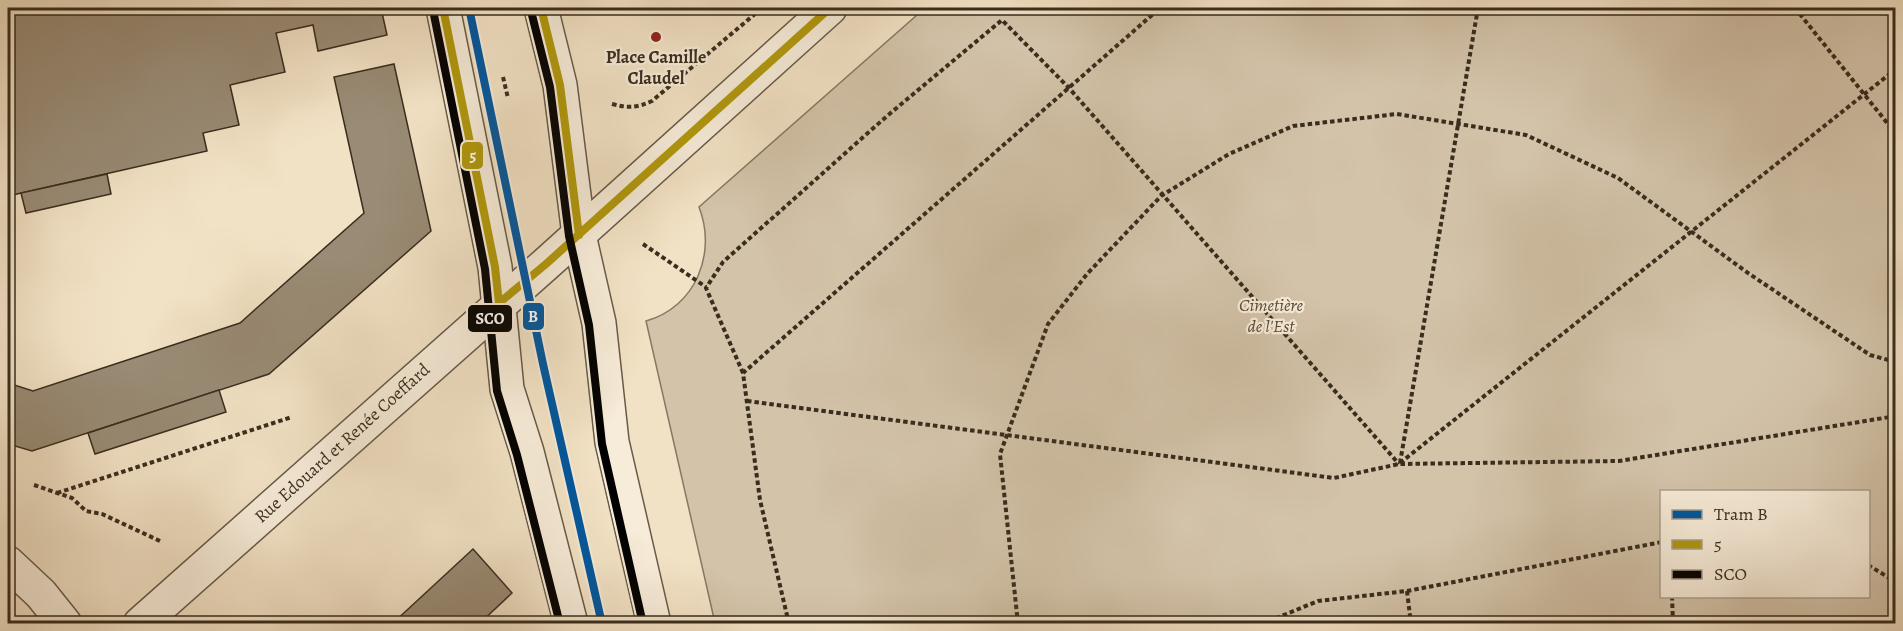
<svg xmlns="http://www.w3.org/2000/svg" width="1903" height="631" font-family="Alegreya,serif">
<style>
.green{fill:#d3c3a9;stroke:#867864;stroke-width:1.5;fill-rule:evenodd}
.building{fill:#998b75;stroke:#392d1e;stroke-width:1.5}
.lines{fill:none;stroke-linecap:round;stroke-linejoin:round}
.street-casing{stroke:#675a48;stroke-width:36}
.path{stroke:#392d1e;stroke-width:4;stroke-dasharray:4.5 3;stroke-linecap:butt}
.street{stroke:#f7ecd9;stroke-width:33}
.bus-1-casing{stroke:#f7ecd9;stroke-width:12}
.bus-2-casing{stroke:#f7ecd9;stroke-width:12}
.bus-1{stroke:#b0970c;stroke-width:8}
.bus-2{stroke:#000;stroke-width:8}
.tram-1-casing{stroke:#f7ecd9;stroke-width:12}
.tram-1{stroke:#00569d;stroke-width:8}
.poi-dot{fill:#8f2418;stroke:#f7ecd9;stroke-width:2}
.labels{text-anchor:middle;stroke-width:4.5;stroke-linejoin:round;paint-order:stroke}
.poi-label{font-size:18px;font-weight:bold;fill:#392d1e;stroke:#f7ecd9}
.park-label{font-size:18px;font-style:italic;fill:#584b3a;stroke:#f7ecd9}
.street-label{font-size:18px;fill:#392d1e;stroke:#f7ecd9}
.line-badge{stroke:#f7ecd9;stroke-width:2}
.badge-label{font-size:16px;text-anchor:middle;font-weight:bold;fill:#fff}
</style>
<rect width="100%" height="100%" fill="#f2e2c5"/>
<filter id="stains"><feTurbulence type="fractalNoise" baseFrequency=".00333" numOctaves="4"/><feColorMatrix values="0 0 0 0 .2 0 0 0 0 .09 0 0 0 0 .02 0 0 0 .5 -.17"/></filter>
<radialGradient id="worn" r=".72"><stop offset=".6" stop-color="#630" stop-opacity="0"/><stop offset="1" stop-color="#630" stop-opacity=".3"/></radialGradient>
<!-- green -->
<path class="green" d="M925,8H1895V623H715L646,321C696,307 717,253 699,207ZM1662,492H1868V596H1662Z"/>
<!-- building -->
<g class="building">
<path d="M8,8H381L387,35L318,51L313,25L276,33L285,72L230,85L239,125L203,133L207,151L8,196Z"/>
<path d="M394,64L431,231L269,374L32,451L8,444V383L33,391L240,323L364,213L334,77Z"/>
<path d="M107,174L111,194L26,213L21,193Z"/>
<path d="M219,390L226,412L95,454L88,433Z"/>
<path d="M473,549L512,593L479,624H392Z"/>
</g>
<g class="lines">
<defs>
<g id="street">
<path d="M443,8L495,267L507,389L527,452L571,624"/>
<path d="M541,8L560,85L579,235L599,323L612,442L654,624"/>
<path d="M8,563L41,594L65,624"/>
<path d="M140,624L546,264L830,8"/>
</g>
</defs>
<!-- street casing -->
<use href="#street" class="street-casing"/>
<!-- path -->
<g class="path">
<path d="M1795,8L1896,134"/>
<path d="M503,77L508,98"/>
<path d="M612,104C627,108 637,108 652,101L762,8"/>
<path d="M643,244L706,287"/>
<path d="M743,373L706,288L723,262L887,116L1002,20L1069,88L1399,464"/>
<path d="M747,401L1334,478L1399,464L1619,461L1896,416"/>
<path d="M1400,463L1896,69"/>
<path d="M1400,463L1478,8"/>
<path d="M34,485L72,498L86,511L102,514L160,541"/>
<path d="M57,493L292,417"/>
<path d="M1868,565L1896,582"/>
<path d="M1407,591L1411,624"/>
<path d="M1672,596L1673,624"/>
<path d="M789,624L760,500L743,373L1160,8"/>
<path d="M997,624L1017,619"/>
<path d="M1018,624L1000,454L1048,324L1087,274L1161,196L1229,154L1293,126L1397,114L1526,135L1618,178L1748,273L1870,355L1896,362"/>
<path d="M1262,624L1318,601L1407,591L1662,542"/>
</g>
<!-- street -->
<use href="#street" class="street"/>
<defs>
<g id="bus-1">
<path d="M443,8L495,267L499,303"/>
<path d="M541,8L560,85L579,235"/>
<path d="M499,303L546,264L830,8"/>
</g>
<g id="bus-2">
<path d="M433,10L485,269L497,391L517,455L560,624"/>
<path d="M531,11L550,87L569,236L589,325L602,444L643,624"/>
</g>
</defs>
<!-- bus-1 casing -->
<use href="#bus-1" class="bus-1-casing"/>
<!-- bus-2 casing -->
<use href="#bus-2" class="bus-2-casing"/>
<!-- bus-1 -->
<use href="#bus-1" class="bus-1"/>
<!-- bus-2 -->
<use href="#bus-2" class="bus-2"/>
<defs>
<path id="tram-1" d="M469,8L543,364L602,624"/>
</defs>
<!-- tram-1 casing -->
<use href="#tram-1" class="tram-1-casing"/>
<!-- tram-1 -->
<use href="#tram-1" class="tram-1"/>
</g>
<!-- markers -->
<circle class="poi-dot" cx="656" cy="37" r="6"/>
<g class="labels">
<!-- poi labels -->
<g class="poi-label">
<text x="656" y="63">Place Camille<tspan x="656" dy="21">Claudel</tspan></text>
</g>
<!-- park labels -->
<g class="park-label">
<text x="1271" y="311">Cimetière<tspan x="1271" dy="21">de l'Est</tspan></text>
</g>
<!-- street labels -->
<g class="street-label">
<text transform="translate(342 443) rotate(-42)" y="6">Rue Edouard et Renée Coeffard</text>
</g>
</g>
<g class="line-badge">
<rect x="461" y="141" width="23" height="29" rx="6" fill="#b0970c"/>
<rect x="522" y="302" width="23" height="29" rx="6" fill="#00569d"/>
<rect x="467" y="304" width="46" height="29" rx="6" fill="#000"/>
</g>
<g class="badge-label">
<text x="473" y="161">5</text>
<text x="533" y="322">B</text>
<text x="490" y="324">SCO</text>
</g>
<!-- margin -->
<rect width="1903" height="631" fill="none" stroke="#f2e2c5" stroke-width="30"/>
<rect x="9" y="9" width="1885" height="613" fill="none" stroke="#392d1e" stroke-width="3"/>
<rect x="15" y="15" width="1873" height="601" fill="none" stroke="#392d1e" stroke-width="1.5"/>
<!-- legend -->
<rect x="1660" y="490" width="210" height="108" fill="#f7ecd9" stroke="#aba08e" stroke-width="1.5"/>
<rect x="1672" y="510" width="30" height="9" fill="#00569d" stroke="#aba08e" stroke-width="1.5"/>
<text x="1714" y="520" font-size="18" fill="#392d1e">Tram B</text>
<rect x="1672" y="540" width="30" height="9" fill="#b0970c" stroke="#aba08e" stroke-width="1.5"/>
<text x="1714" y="550" font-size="18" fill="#392d1e">5</text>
<rect x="1672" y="570" width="30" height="9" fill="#000000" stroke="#aba08e" stroke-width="1.5"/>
<text x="1714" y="580" font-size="18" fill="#392d1e">SCO</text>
<rect width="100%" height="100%" filter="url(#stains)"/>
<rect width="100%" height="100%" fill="url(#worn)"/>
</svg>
